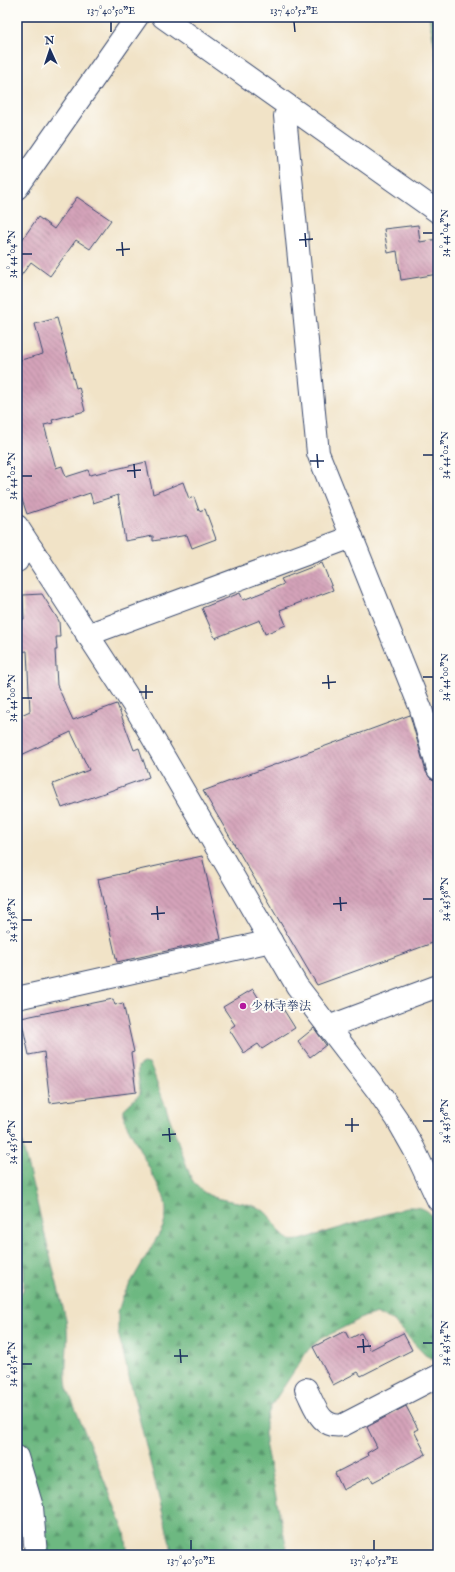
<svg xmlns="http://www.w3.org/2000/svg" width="455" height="1572" font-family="'IM FELL English','Noto Serif JP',serif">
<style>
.forest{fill:url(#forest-firs);stroke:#447470}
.building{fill:url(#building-back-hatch)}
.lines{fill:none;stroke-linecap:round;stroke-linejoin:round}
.minor-casing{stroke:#3b4a6e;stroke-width:24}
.minor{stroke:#fff;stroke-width:22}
.ticks{fill:none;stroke:#1b2f5e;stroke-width:1.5}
.poi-dot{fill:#b5179e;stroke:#fdfcf7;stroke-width:1.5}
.labels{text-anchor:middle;stroke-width:4;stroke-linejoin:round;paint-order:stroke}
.poi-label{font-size:12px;fill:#1b2f5e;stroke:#fdfcf7;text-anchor:start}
.neatline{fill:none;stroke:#1b2f5e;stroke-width:1.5}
.ticks-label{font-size:10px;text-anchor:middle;fill:#1b2f5e}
</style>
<defs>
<pattern id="forest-firs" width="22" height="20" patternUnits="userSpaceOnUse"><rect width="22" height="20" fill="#6db881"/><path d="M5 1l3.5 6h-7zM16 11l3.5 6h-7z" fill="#59966d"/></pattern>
<pattern id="building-back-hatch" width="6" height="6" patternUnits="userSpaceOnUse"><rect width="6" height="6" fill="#d4a3b9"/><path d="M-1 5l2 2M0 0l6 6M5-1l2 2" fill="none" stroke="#ab859a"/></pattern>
</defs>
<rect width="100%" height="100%" fill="#fdfcf7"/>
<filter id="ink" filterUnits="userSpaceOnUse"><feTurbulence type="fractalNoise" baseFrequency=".025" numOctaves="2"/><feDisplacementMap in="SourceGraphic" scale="8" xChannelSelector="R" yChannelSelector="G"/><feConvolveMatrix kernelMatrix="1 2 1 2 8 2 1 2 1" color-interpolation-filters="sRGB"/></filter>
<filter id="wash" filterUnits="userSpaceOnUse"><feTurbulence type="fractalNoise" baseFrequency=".012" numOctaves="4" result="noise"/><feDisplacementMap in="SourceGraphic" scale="16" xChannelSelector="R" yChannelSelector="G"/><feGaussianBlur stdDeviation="0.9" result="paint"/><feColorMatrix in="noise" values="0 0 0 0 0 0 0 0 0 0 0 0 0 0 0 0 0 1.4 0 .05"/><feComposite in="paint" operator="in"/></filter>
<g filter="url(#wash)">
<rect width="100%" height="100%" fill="#f1e3c7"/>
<!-- forest -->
<g class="forest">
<path d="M429,17H438V65Z"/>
<path d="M143,1063L149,1064L152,1069L191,1178C208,1207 236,1196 261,1209C273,1215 278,1236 290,1240C293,1241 297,1240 300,1240L409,1207C429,1207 432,1213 438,1231V1358L433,1359L425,1355L392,1320L383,1316L374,1314L364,1317L319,1340L308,1350L271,1406L265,1423V1443L288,1555H173L118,1332V1312L123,1296L162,1229C167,1218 167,1209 164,1197L124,1119V1109L140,1094C140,1084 137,1075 138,1066Z"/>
<path d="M17,1135L21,1139L66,1320C70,1343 63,1365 67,1388L125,1532L127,1548V1555H43L34,1485L17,1434V1300L23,1290L24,1273L17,1202Z"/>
</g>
<g id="blocks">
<!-- building -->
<g class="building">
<path d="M77,197L111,220L90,249L76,240L50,276L31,262L17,281V247L38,217L54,229Z"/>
<path d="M418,225L420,242L438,239V274L401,280L397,251L388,253L384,229Z"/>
<path d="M57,318L76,388L79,387L85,411L52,420L53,423L44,425L56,468L62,466L66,477L88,470L90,475L146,462L153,494L183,482L189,499L194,497L199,511L205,509L216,539L192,548L187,535L153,541V536L125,541L118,495L93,503L90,493L27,514L17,485V361L43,354L35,324Z"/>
<path d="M322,563L333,590L280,610L286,625L265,634L260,620L215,638L202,608L240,593L243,600L284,584L281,579Z"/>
<path d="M42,594L59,621L60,637H56L57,650H55L57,685L73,720L117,704L134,750L139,748L149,777L62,808L53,784L89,770L71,732L17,757V717L30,711L27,651L18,652L17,619H24L23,595Z"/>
<path d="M410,715L426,772L430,778L438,781V941L317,985L203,791Z"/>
<path d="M202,856L221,939L117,962L98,879Z"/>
<path d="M253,989L264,1007L277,999L295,1028L262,1049L258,1044L244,1053L229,1029L235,1025L223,1007Z"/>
<path d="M113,999L115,1005L123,1003L134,1052L131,1053L136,1092L50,1103L44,1052L29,1055L21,1018Z"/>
<path d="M314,1028L326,1045L310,1057L298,1041Z"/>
<path d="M345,1331L349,1339L361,1333L370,1350L403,1333L412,1350L361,1376L358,1372L333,1385L313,1347Z"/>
<path d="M406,1406L418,1429L414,1431L426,1454L373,1482L370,1476L343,1490L335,1473L368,1456L367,1453L377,1447L367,1427Z"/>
</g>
</g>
</g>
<g filter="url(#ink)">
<use href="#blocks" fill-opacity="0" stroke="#3b4a6e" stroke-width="1"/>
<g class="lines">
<defs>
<g id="minor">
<path d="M163,17L438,212"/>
<path d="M291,108L285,116L318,453L421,709L438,769"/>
<path d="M17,188L137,17"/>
<path d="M17,526L136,709L297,986L377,1090L397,1119L414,1149L438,1200"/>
<path d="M17,561L18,557L32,549"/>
<path d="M87,635L352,537"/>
<path d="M17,998L271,941"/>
<path d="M328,1027L438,986"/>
<path d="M306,1389C315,1406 320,1429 343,1425L438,1376"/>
<path d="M17,1457L32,1507L36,1555"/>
</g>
</defs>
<!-- minor casing -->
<use href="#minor" class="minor-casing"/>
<!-- minor -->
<use href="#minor" class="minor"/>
</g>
</g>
<!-- ticks -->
<path class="ticks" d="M111,22V32M294,22L295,32M305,233L306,247M423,233H433M299,240L313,239M122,242L123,256M116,250L130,249M22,254H32M317,454L318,468M423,455H433M310,461H324M134,464L135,478M127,471L141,470M22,476H32M328,675L329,689M423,677H433M322,683L336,682M146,685V699M139,692H153M22,698H32M340,897L341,911M423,899H433M333,904L347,903M157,906L158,920M151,914L165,913M22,920H32M352,1118V1132M423,1121H433M345,1125H359M169,1128L170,1142M162,1135L176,1134M22,1142H32M363,1339L364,1353M423,1343H433M357,1347L371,1346M180,1349L181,1363M174,1356H188M22,1364H32M191,1540V1550M374,1540V1550"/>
<!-- markers -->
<circle class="poi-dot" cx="243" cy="1006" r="4"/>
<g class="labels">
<!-- poi labels -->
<g class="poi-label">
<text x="251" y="1010">少林寺拳法</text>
</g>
</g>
<!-- margin -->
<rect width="455" height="1572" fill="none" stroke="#fdfcf7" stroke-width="44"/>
<!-- north arrow -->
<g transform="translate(50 50) rotate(357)" stroke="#fdfcf7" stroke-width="3" paint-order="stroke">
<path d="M0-3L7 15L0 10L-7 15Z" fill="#1b2f5e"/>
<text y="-6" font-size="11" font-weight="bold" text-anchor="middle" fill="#1b2f5e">N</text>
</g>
<rect x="22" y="22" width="411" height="1528" class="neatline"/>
<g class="ticks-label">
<text x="111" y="14">137°40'50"E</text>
<text x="294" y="14">137°40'52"E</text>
<text transform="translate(444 233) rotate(-90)" y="4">34°44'04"N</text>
<text transform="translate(11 254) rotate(-90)" y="4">34°44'04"N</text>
<text transform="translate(444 455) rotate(-90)" y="4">34°44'02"N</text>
<text transform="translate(11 476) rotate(-90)" y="4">34°44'02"N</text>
<text transform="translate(444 677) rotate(-90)" y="4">34°44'00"N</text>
<text transform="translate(11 698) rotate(-90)" y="4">34°44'00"N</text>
<text transform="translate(444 899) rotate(-90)" y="4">34°43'58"N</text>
<text transform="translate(11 920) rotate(-90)" y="4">34°43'58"N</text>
<text transform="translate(444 1121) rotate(-90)" y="4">34°43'56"N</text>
<text transform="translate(11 1142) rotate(-90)" y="4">34°43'56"N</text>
<text transform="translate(444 1343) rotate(-90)" y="4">34°43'54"N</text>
<text transform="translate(11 1364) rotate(-90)" y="4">34°43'54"N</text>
<text x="191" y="1564">137°40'50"E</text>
<text x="374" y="1564">137°40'52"E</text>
</g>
</svg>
